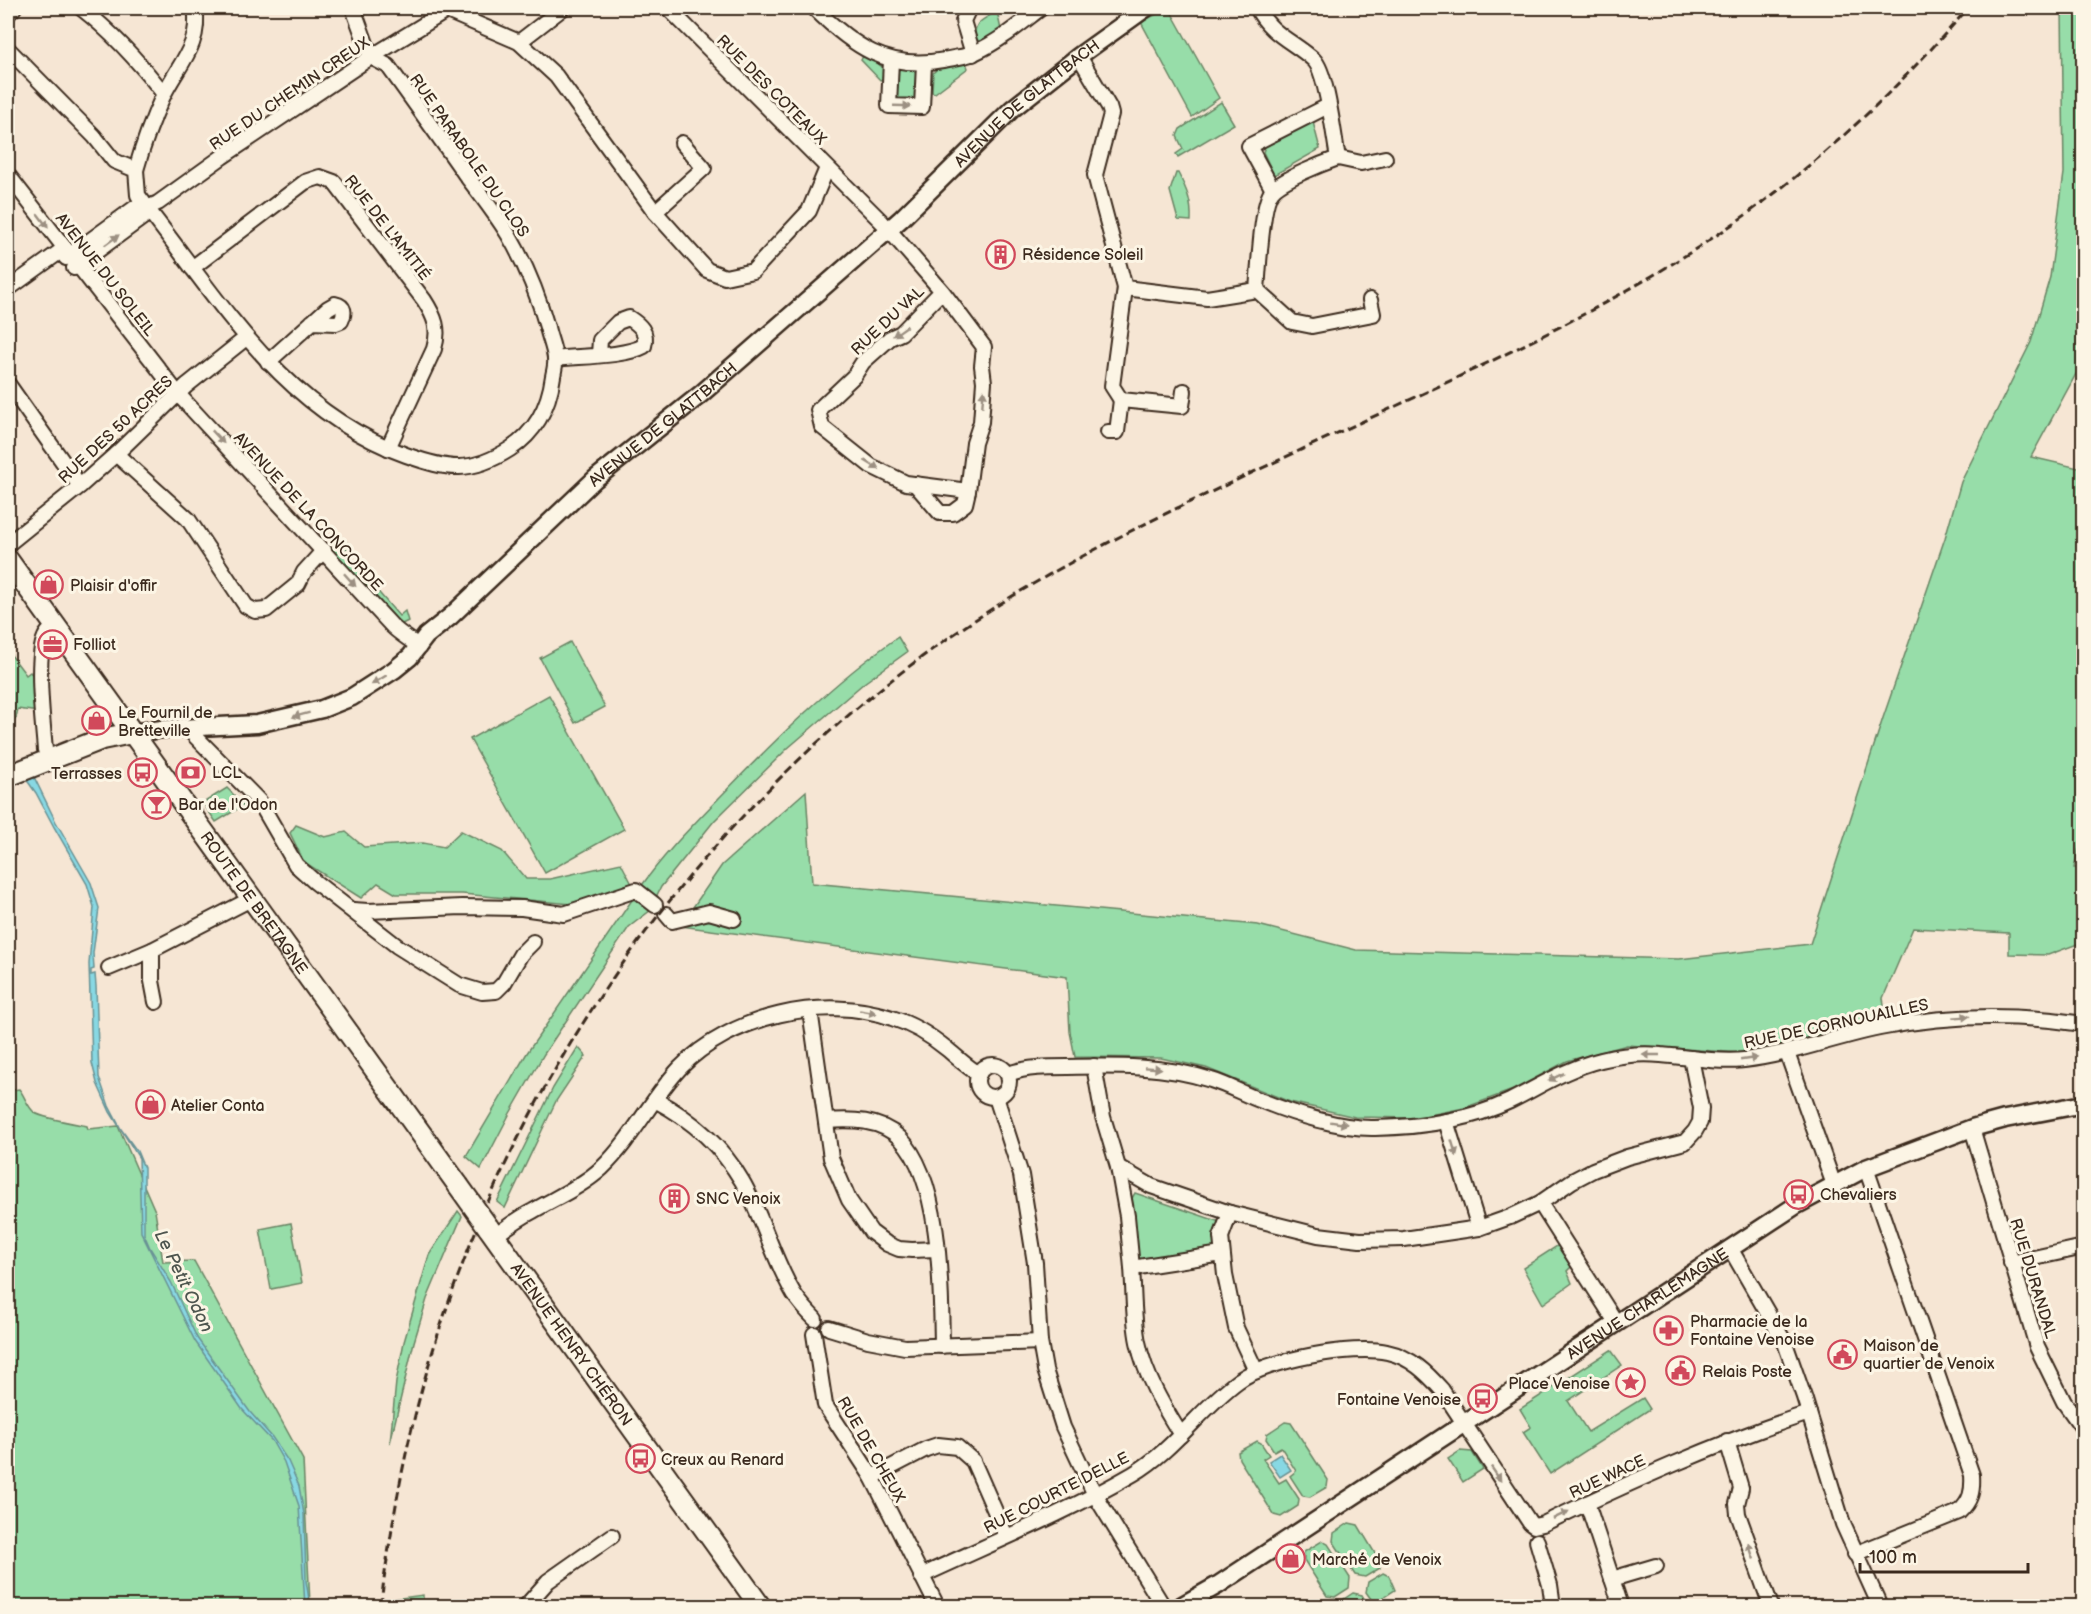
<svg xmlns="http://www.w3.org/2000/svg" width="2091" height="1614" font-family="'Balsamiq Sans',sans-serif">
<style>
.green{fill:#97dda9;stroke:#698464;stroke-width:1.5}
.water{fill:#88d8e3;stroke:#699294;stroke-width:1.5}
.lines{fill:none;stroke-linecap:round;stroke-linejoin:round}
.minor-casing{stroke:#3b2a1e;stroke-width:18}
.tertiary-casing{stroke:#3b2a1e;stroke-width:21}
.secondary-casing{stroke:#3b2a1e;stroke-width:24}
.minor{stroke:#fcf5e5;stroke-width:14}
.tertiary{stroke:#fcf5e5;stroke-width:16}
.secondary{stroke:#fcf5e5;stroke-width:20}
.rail{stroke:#3b2a1e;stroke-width:3;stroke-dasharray:9 4.5;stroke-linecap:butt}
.secondary-bridge-casing{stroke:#3b2a1e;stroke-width:24;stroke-linecap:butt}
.secondary-bridge{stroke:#fcf5e5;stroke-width:20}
.oneway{fill:#9c9082}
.labels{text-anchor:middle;stroke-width:6;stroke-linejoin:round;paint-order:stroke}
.street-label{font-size:16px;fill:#3b2a1e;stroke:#fcf5e5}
.poi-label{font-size:16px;fill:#3b2a1e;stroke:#fcf5e5;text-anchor:start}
.water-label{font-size:18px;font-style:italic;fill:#4e564f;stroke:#fcf5e5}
</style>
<rect width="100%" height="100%" fill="#f6e6d4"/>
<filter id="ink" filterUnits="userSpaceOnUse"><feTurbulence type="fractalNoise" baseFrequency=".0167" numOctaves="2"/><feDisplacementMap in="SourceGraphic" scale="12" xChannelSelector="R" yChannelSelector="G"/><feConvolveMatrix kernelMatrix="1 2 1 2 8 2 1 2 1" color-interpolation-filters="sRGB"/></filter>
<g filter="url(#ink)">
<!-- green -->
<g class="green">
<path d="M1169,8L1219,98L1192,117L1141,22Z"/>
<path d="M2062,8H2083V361L2031,457L2083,469L2084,827L2074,868H2083V942L2048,955L2009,954V933L1913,928L1883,998L1886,1017L1784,1045L1742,1053L1627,1045L1567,1061L1513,1090L1464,1108L1415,1118L1355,1117L1290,1102L1206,1068L1161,1058L1075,1057L1070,1032L1067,977L680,926L722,865L806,791L812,883L1258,925L1356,950L1679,959L1810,944L1883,718L1945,538L1961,482L2031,342L2050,277L2064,173Z"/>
<path d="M997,11L1001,30L983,42L976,40C971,22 984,20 997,11Z"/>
<path d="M863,56L885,68L883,79L880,80L861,60Z"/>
<path d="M966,63L968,68L935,93L932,92L933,73L937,69Z"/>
<path d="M901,68L916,70L919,73L918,99L915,101L899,100L897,97L898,71Z"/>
<path d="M1221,102L1234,124L1178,157L1176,154L1183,149L1177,136L1180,129Z"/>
<path d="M1313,122L1320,149L1274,175L1263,152L1266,144Z"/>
<path d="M1176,173H1178C1187,190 1192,202 1191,221L1178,220L1170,191Z"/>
<path d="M343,540L351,545L343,551L399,616L405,611L408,621L400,625L332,554C332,545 335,541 343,540Z"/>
<path d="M898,637L907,652L864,683L788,748L714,821L661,887L657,895L659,899L653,900L640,888C663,855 691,827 718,799C774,741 832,683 898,637Z"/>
<path d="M570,642L605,707L575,723L540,658Z"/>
<path d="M8,651L26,675L30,672L35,678L39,712L18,709L16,718L8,731Z"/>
<path d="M549,695L624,829L545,873L470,739Z"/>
<path d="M227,788L244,805L216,822L203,803Z"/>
<path d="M296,825L325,837L346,832L364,847L423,843L444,847L461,831L502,851L526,879H550L621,863L632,884L572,904L462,894H396L378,883L361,898L304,862L290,833Z"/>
<path d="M634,897L651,910L629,927L544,1054L509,1115L481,1169L466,1156L527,1053Z"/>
<path d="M578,1047L586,1056L556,1101L505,1208L497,1202L553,1088Z"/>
<path d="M19,1089C25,1096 27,1107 35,1113C43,1118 77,1124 87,1126L88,1129L118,1126L155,1211L163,1262L194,1261L303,1460L310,1604L369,1602L368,1606H8V1094L13,1090Z"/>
<path d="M1135,1193L1220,1222L1217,1249L1140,1263L1136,1259L1129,1203Z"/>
<path d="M458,1211L462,1216L427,1299L414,1342L390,1443L396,1382L404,1342L429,1255Z"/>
<path d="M291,1223L302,1283L271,1289L260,1229Z"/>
<path d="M1560,1244L1572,1266L1567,1271L1572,1283L1543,1304L1523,1268Z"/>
<path d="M1611,1350L1622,1365L1568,1401L1588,1432L1643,1398L1650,1409L1550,1474L1523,1432L1531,1427L1520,1409Z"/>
<path d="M1285,1422L1291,1423L1328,1480L1327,1487L1310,1497L1303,1496L1290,1476L1296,1471L1281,1447L1274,1451L1266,1439L1267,1434Z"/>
<path d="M1257,1441L1261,1443L1269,1455L1263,1459L1279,1483L1286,1479L1299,1499L1298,1506L1281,1517L1274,1515L1239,1459L1238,1452Z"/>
<path d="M1460,1451L1472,1452L1483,1469L1463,1482L1448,1459Z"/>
<path d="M1349,1523L1358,1525L1379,1560L1380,1568L1365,1577L1355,1575L1333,1541L1334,1533Z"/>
<path d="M1322,1541L1328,1544L1350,1578L1349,1588L1335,1597L1327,1596L1304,1560V1552Z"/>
<path d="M1383,1573L1389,1576L1395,1590L1378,1601L1371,1599L1366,1592L1368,1582Z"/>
<path d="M1353,1593L1362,1595L1366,1602L1365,1606H1338V1603Z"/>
<path d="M423,1595V1606H385L386,1600Z"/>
</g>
<!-- water -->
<g class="water">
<path d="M8,754L34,777L56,822L91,883L99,908L93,953L94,969L91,970V975L95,974L96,986L99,1077L109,1106L121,1129L137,1151L144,1168V1234L150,1248L171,1282L197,1338L250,1412L272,1437L288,1461L299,1486L304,1514L306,1581L310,1606H305L299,1506L284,1462L272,1441L242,1409L195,1341L141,1232L139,1158L110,1112L97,1083L92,1063L89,964L94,907L87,884L54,827L36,793L26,779L8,761Z"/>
<path d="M1280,1454L1291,1470L1280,1477L1269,1461Z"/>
</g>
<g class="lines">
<defs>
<g id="minor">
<path d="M81,8C112,32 140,63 164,94"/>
<path d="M668,8L882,222L942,291L984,347L982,366L984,382L981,422L974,443L968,491L906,483L871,466L822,427L818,410L854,376L863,362L890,338L901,333L942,291"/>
<path d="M814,8C853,46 887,71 944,60C955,57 967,57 976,52C1000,41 1020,24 1041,8"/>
<path d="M969,8L963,21L973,54"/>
<path d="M447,11L519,42L556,76L655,212L707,270L725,277L753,271L809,211L827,168"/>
<path d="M8,14L14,8"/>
<path d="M519,42L563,8"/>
<path d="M8,49L94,136L114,161L136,170L138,195L150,212C224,307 286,412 406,455C448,470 471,474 510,449C536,432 549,406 553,376C554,371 556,364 555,358C554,348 549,337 547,327C538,295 525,263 508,234C495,213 480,194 465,174C440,138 414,102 388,66L371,57L353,8"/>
<path d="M1079,56L1109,107L1111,114L1095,175L1125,288L1207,298L1257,290C1259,269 1261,204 1272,191C1282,179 1324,163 1338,158C1334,138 1327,73 1314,60C1293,41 1271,35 1257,8"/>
<path d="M891,60L889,106L922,107L924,64"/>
<path d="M1338,158L1361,163L1385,158"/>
<path d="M136,170C143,145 152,120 163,96C177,66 202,45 195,8"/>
<path d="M8,175L178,394L392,626C401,635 410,639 419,647"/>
<path d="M1273,190L1249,146L1328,106"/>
<path d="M147,208L158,203L222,157L371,57L451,8"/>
<path d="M655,212L704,168L682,143"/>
<path d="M66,258L143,202"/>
<path d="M74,268L150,212"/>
<path d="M192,268L305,182L320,177L334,182L424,300C435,317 440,329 434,349L388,448"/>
<path d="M1125,288L1112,386L1121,400L1182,406L1184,391"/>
<path d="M8,289L65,248"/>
<path d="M1257,290L1292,322L1312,326L1373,314L1370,300"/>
<path d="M555,359C579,356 624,357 644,346C648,332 640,325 629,318L618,322L600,340L599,354"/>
<path d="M268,362L328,308L335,304C345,306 345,313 341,321L336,323L312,322"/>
<path d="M8,384L80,486"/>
<path d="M1108,432H1117L1121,400"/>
<path d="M116,454L188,519L246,606L255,611L266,610L298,584L304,572L324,550"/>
<path d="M915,484L940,513H953L965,504L968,491"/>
<path d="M8,544L80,486L116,454L186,386L246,338"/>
<path d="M191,728L192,733L259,801L296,865L315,882L397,946L459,985L482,992L496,991L504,983L521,954L533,942"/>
<path d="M45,750C43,724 35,658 45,637C47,632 51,629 55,626"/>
<path d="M353,910L368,911L462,907L522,908L564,914L636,890L655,905"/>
<path d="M666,914L672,921L709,912L734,919"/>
<path d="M152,950V981L156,1002"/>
<path d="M109,968L152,950L251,899"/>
<path d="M810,1010L831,1158L849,1200L871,1232L887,1244L899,1249L912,1250L937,1249"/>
<path d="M1787,1053L1834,1185"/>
<circle cx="993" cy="1081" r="16"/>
<path d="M1094,1066L1103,1117L1118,1167L1127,1216L1132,1268L1222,1254"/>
<path d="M1008,1074C1027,1067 1047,1067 1068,1067C1116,1066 1164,1065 1211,1080C1228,1085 1245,1095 1262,1101C1294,1114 1341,1129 1375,1128C1421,1127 1468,1121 1510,1101C1540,1086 1568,1068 1601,1060C1621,1055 1641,1053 1661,1055C1689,1057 1717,1063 1744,1060C1793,1054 1837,1036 1885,1027C1951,1014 2017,1014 2084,1024"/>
<path d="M996,1097L1021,1175L1035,1263L1040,1342L1045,1370L1063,1427L1095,1495L1163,1606"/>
<path d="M655,1100C691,1119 721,1145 742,1181C763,1217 773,1259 794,1294C800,1303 808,1312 815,1319"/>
<path d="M826,1121C851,1119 880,1119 900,1138C942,1180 941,1290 942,1346"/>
<path d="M1446,1121L1479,1228"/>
<path d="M1972,1128L2037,1347L2064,1402L2084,1430"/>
<path d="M1118,1167L1151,1186L1230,1213L1318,1235L1360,1240L1404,1239L1479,1228L1510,1217L1540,1203L1572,1181L1593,1170L1627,1157L1685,1142L1695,1131L1700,1122L1701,1108L1691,1058"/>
<path d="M1540,1203L1617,1324"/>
<path d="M1230,1213L1221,1237L1225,1275L1236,1328L1256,1371"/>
<path d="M495,1236C507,1227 519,1218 533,1211C557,1197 581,1187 602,1168C633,1138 651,1099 680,1068C730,1016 824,994 892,1018C912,1024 931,1036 947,1049C958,1058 967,1067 979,1074"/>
<path d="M1730,1248L1785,1343L1804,1397L1843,1524L1880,1606"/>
<path d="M2011,1263L2084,1247"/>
<path d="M1132,1268C1134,1293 1133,1318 1138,1342C1145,1376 1163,1406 1181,1435"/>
<path d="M829,1328L868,1340L905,1347L1040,1342"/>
<path d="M814,1334L825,1405L872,1477L937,1606"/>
<path d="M1727,1441L1741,1488L1737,1504L1738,1514L1771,1606"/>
<path d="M872,1477L926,1449L938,1445L957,1447L973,1461L1006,1536"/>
<path d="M1587,1503L1621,1606"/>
<path d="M1537,1541L1550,1585L1553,1606"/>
<path d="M1855,1554L1959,1512C1971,1501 1973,1491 1972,1475L1866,1168"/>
<path d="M921,1576C992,1543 1066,1513 1133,1474C1174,1450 1201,1408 1238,1381C1267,1360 1354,1344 1387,1352C1411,1357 1427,1373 1442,1390L1530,1523L1534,1526L1543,1524C1630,1482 1717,1443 1809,1413"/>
<path d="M1612,1579L1656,1566"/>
<path d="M526,1606L548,1581L612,1536"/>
</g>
<g id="tertiary">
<path id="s1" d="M132,733L162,729L257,724L322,709L352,697L394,670L410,657L426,636L451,616L595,479L701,394L901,219L1012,109L1079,56L1146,8"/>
<path id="s2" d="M1181,1606L1218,1585L1795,1206L1866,1168L1972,1128L2005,1119L2084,1104"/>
</g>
<g id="secondary">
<path id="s3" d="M8,560L458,1185"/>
<path d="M8,776L102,739L132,733"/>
<path id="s4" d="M488,1227L760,1606"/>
</g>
</defs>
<!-- minor casing -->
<use href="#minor" class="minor-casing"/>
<!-- tertiary casing -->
<use href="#tertiary" class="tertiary-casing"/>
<!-- secondary casing -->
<use href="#secondary" class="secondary-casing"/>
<!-- minor -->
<use href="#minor" class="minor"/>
<!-- tertiary -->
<use href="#tertiary" class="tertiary"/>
<!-- secondary -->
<use href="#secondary" class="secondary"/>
<!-- rail -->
<path class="rail" d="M381,1606C383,1581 388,1555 392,1529C448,1169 659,835 960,630C1027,584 1098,547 1171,511C1253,472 1335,434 1418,396C1541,338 1663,279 1771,196C1844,140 1909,76 1968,8"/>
<defs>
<path id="secondary-bridge" d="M458,1185L488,1227"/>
</defs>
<!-- secondary-bridge casing -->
<use href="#secondary-bridge" class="secondary-bridge-casing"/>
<!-- secondary-bridge -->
<use href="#secondary-bridge" class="secondary-bridge"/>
</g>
<!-- one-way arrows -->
<defs><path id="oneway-solid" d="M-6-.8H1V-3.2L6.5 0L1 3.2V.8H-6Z" transform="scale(1.5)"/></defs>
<g class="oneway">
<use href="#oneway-solid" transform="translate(902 106) rotate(2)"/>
<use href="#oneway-solid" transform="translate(43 221) rotate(53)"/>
<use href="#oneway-solid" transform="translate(112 240) rotate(-36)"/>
<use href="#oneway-solid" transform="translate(900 331) rotate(145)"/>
<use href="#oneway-solid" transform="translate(983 398) rotate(-85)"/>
<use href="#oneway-solid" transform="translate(218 437) rotate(47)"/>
<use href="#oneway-solid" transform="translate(872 465) rotate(32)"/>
<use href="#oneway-solid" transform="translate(350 580) rotate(48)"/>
<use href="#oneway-solid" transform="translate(379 680) rotate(148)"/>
<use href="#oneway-solid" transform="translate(301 715) rotate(165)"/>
<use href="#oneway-solid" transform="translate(868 1012) rotate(10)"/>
<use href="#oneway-solid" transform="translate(1961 1017) rotate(-4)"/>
<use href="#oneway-solid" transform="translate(1651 1055) rotate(-180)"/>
<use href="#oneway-solid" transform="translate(1749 1059) rotate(-8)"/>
<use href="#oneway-solid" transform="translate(1153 1068) rotate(4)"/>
<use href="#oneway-solid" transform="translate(1556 1077) rotate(154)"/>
<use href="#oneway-solid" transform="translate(1339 1123) rotate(9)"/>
<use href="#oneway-solid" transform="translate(1454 1148) rotate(73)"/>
<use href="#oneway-solid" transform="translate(1496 1474) rotate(56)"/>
<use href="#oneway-solid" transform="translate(1561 1515) rotate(-26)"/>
<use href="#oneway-solid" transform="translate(1751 1551) rotate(-109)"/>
</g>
</g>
<!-- icons -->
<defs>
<symbol id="building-ring" viewBox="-11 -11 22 22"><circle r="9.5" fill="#fcf5e5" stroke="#d1495b" stroke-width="1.5"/><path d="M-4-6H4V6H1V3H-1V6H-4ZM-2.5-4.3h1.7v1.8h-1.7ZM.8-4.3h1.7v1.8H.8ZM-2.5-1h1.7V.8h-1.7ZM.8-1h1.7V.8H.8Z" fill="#d1495b"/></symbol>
<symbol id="shop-ring" viewBox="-11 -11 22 22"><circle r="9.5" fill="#fcf5e5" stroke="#d1495b" stroke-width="1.5"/><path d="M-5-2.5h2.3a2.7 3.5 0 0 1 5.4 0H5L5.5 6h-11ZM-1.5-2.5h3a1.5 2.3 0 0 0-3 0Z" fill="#d1495b"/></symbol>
<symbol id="office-ring" viewBox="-11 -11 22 22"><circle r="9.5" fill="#fcf5e5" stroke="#d1495b" stroke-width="1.5"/><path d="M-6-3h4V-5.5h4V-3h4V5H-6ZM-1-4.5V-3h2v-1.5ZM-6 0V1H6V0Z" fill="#d1495b"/></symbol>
<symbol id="bank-ring" viewBox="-11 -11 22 22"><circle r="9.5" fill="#fcf5e5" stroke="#d1495b" stroke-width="1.5"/><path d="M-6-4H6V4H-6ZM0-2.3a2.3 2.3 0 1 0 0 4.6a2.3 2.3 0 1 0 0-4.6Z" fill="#d1495b"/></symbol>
<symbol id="bus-ring" viewBox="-11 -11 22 22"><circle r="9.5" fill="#fcf5e5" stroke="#d1495b" stroke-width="1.5"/><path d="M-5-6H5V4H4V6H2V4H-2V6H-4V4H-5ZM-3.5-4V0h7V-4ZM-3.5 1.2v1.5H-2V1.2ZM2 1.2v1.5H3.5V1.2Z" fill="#d1495b"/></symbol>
<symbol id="bar-ring" viewBox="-11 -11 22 22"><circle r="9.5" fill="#fcf5e5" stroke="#d1495b" stroke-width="1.5"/><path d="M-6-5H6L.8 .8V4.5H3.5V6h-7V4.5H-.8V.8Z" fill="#d1495b"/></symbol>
<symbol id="pharmacy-ring" viewBox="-11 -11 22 22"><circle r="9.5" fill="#fcf5e5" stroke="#d1495b" stroke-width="1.5"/><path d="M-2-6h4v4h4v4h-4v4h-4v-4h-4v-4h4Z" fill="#d1495b"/></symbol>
<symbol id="civic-ring" viewBox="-11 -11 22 22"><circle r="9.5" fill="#fcf5e5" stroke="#d1495b" stroke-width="1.5"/><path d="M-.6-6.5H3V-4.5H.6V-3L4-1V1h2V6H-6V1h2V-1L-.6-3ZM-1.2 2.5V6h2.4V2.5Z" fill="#d1495b"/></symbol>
<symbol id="sight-ring" viewBox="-11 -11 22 22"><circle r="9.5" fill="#fcf5e5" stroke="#d1495b" stroke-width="1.5"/><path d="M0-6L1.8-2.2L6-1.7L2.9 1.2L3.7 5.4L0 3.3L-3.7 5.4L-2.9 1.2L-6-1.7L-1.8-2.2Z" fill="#d1495b"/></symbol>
</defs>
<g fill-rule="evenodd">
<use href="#building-ring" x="984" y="238" width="33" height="33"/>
<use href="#shop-ring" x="32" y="568" width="33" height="33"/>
<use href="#office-ring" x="36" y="628" width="33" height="33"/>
<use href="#shop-ring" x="80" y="704" width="33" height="33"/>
<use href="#bank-ring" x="174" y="756" width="33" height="33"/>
<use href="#bus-ring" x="126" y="756" width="33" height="33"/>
<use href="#bar-ring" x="140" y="788" width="33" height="33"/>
<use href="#shop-ring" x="134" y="1088" width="33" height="33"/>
<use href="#bus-ring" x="1782" y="1178" width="33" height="33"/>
<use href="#building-ring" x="658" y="1182" width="33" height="33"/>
<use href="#pharmacy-ring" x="1652" y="1314" width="33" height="33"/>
<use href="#civic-ring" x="1826" y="1338" width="33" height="33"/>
<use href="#civic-ring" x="1664" y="1354" width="33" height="33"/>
<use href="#sight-ring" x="1614" y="1366" width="33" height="33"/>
<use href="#bus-ring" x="1466" y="1382" width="33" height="33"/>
<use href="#bus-ring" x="624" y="1442" width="33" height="33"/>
<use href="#shop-ring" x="1274" y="1542" width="33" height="33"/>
</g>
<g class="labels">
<!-- street labels -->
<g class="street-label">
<text transform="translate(772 89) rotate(45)" y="6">RUE DES COTEAUX</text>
<text transform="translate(289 93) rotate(-34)" y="6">RUE DU CHEMIN CREUX</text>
<text dy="6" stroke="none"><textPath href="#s1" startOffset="1125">AVENUE DE GLATTBACH</textPath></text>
<text transform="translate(470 155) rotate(55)" y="6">RUE PARABOLE DU CLOS</text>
<text transform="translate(388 227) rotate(52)" y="6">RUE DE L'AMITIÉ</text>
<text transform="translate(106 274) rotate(52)" y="6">AVENUE DU SOLEIL</text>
<text transform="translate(887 320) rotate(-43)" y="6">RUE DU VAL</text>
<text dy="6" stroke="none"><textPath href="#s1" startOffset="639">AVENUE DE GLATTBACH</textPath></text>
<text transform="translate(115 429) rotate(-43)" y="6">RUE DES 50 ACRES</text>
<text transform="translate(309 511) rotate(47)" y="6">AVENUE DE LA CONCORDE</text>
<text dy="6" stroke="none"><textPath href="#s3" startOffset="422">ROUTE DE BRETAGNE</textPath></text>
<text transform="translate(1836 1023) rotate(-12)" y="6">RUE DE CORNOUAILLES</text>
<text transform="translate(2034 1278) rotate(73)" y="6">RUE DURANDAL</text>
<text dy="6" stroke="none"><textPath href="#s2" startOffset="556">AVENUE CHARLEMAGNE</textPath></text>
<text dy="6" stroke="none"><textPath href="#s4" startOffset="144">AVENUE HENRY CHÉRON</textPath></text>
<text transform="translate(872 1449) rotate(60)" y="6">RUE DE CHEUX</text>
<text transform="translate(1607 1476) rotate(-25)" y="6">RUE WACE</text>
<text transform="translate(1056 1492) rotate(-27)" y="6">RUE COURTE DELLE</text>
</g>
<!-- poi labels -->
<g class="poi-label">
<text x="1022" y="260">Résidence Soleil</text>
<text x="70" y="591">Plaisir d'offir</text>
<text x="73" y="650">Folliot</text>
<text x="118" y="718">Le Fournil de<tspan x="118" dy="18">Bretteville</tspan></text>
<text x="212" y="778">LCL</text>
<text x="122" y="779" text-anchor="end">Terrasses</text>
<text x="178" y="810">Bar de l'Odon</text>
<text x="171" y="1111">Atelier Conta</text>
<text x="1820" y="1200">Chevaliers</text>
<text x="696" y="1204">SNC Venoix</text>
<text x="1690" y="1327">Pharmacie de la<tspan x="1690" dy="18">Fontaine Venoise</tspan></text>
<text x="1863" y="1351">Maison de<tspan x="1863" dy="18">quartier de Venoix</tspan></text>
<text x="1702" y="1377">Relais Poste</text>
<text x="1610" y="1389" text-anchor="end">Place Venoise</text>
<text x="1461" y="1405" text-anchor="end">Fontaine Venoise</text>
<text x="661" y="1465">Creux au Renard</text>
<text x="1312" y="1565">Marché de Venoix</text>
</g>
<!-- water labels -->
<g class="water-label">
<text transform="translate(184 1281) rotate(64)" y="6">Le Petit Odon</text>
</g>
</g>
<!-- margin -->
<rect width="2091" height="1614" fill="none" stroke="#fcf5e5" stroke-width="30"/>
<rect x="15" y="15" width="2061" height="1584" fill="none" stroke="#3b2a1e" stroke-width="2" filter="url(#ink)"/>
<!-- scale -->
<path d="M1860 1563v9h168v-9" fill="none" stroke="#3b2a1e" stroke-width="3"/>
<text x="1869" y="1563" font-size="18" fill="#3b2a1e" stroke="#fcf5e5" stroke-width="4.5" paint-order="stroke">100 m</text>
</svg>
